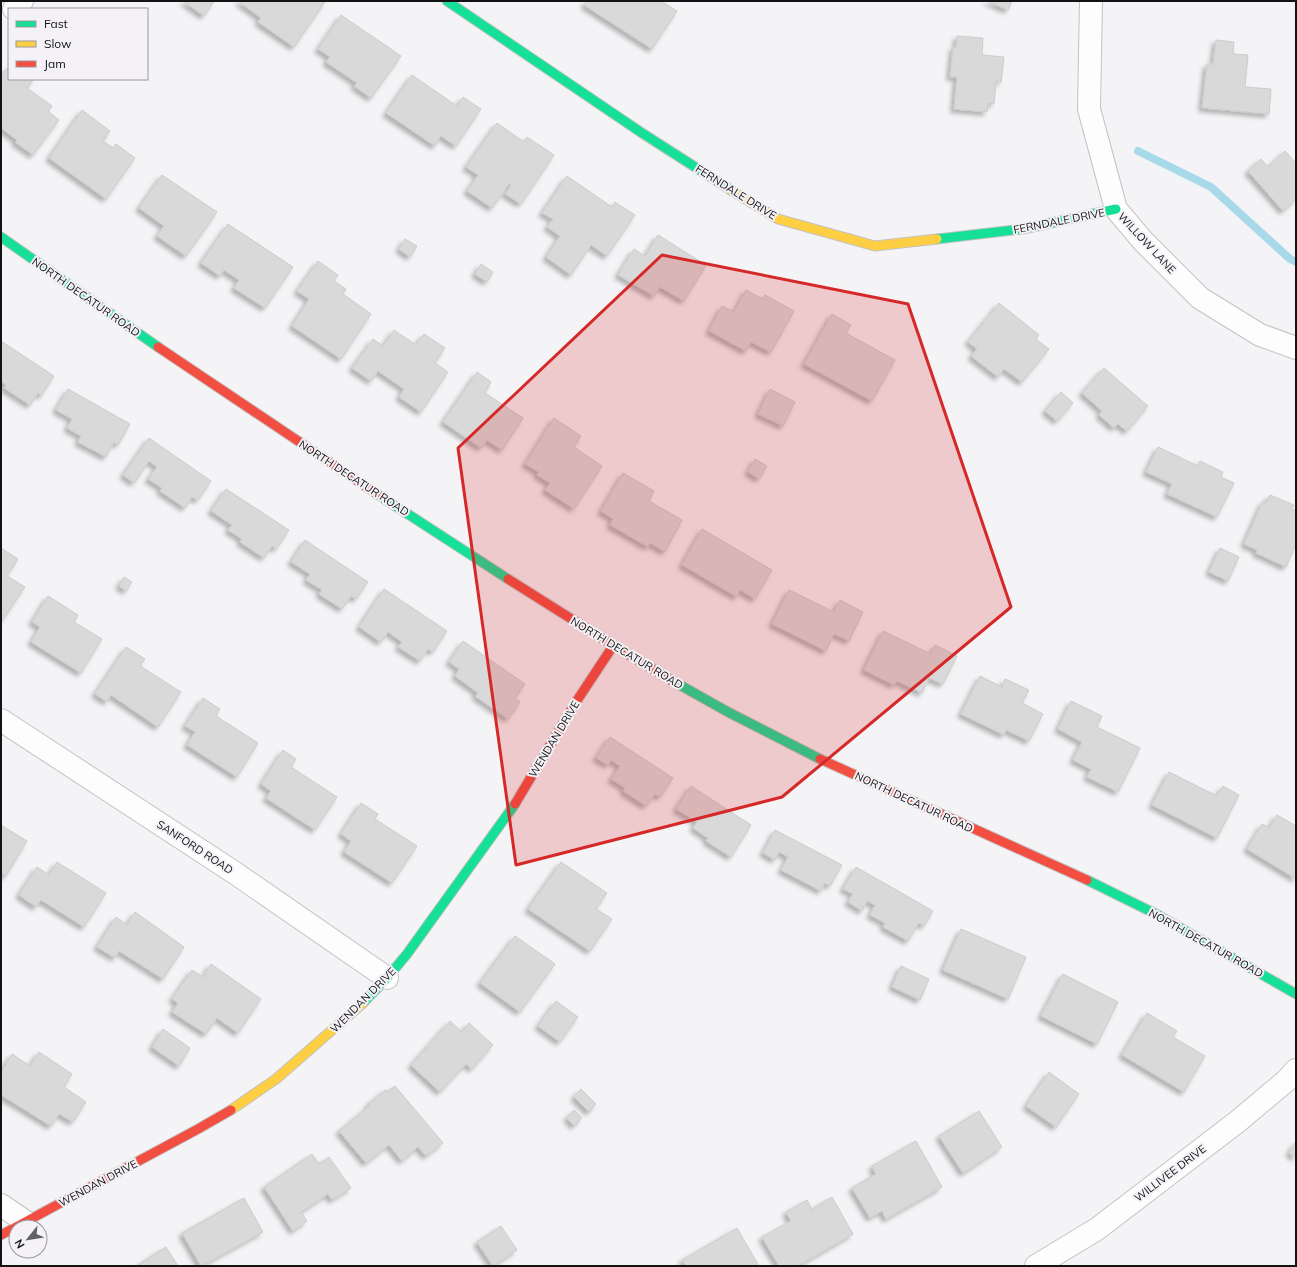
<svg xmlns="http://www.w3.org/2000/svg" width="1297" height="1267" font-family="Mulish,sans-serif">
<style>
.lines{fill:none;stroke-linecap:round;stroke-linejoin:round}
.stream{stroke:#a8d9ea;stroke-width:8}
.building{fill:#dad9da;stroke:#cccbcd;filter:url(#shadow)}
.street-casing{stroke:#c3c2c4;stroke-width:24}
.fast-casing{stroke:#c3c2c4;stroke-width:11}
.slow-casing{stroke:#c3c2c4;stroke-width:11}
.jam-casing{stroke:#c3c2c4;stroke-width:11}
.street{stroke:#fdfdfe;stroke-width:22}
.fast{stroke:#16e098;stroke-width:9}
.slow{stroke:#ffcf43;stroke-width:9}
.jam{stroke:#f24e42;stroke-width:9}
.marked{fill:#d62828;fill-opacity:0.2;stroke:#d62828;stroke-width:3;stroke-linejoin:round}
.labels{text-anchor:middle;stroke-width:4;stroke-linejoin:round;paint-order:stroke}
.street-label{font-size:11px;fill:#131214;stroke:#f4f2f6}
</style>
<defs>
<filter id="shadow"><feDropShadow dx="-3.5" dy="3.5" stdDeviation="2" flood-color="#0004"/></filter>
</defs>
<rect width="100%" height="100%" fill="#f4f3f5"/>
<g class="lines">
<!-- stream -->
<path class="stream" d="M1138,151L1211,187L1290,259L1296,262"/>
</g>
<!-- building -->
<g class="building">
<path d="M183,1H214L204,16Z"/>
<path d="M238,1H323L325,2L294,47L258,22L261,18Z"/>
<path d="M587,1H661L677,11L652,49L584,5Z"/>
<path d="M987,1H1012L1008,10Z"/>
<path d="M341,15L401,56L371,98L354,86L357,83L326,62L330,57L318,49Z"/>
<path d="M957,36L983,38L982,55L1004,57L1001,82L996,81L994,104L988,103L987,112L954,109L957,77H950L953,47L956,48Z"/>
<path d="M1216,40L1234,42L1233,54L1248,55L1245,87L1271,89L1269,114L1202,108L1207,64H1213Z"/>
<path d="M9,66V79H34L27,88L52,106L48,111L59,120L33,155L15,142L17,140L1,128V76Z"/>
<path d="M412,75L457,106L463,97L481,109L456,146L441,136L435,146L386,113Z"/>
<path d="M82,110L110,131L103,141L113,148L116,144L135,158L106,199L49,158Z"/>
<path d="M497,123L524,142L527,137L554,155L521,204L505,194L511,185L509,184L492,208L467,191L478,175L466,167Z"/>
<path d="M1285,151L1296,163V199L1283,211L1248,171L1261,159L1268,167Z"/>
<path d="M162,175L217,212L186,256L157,236L164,226L139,208Z"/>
<path d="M567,176L612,207L615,202L635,215L607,256L591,245L571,275L546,257L560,236L547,227L553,219L542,213Z"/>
<path d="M228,224L293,267L265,308L234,288L239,280L224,270L220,276L201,263Z"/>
<path d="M658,235L706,265L684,301L660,287L654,296L618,275L634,249L645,256Z"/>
<path d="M405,239L417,246L410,257L399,249Z"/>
<path d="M318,261L338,275L334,281L346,289L343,294L371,314L341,359L292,326L309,299L297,291Z"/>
<path d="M481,264L493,272L487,282L475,274Z"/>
<path d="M746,290L763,299L765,295L794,311L771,352L751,342L746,351L709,331L722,306L734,312Z"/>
<path d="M999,303L1039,335L1036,339L1049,349L1022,382L1004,369L998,377L971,356L977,349L968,342Z"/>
<path d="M832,314L851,325L846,333L895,360L872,401L804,364Z"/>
<path d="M394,330L416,345L424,334L445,348L435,363L448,372L421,412L399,397L404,389L378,371L371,381L352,368L373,339L383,346Z"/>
<path d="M1,341L54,376L41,396L38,393L30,405L4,388L6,385L1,381Z"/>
<path d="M1104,368L1148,406L1127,431L1118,424L1114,428L1099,415L1102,411L1082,393Z"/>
<path d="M477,372L491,382L485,393L523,418L502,450L487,440L481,448L443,422Z"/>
<path d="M68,389L130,424L118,445L114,442L106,457L78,442L81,436L67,428L72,419L56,410Z"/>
<path d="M770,389L795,402L783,426L758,414Z"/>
<path d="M1061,392L1073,403L1057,421L1045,411Z"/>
<path d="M554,418L581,436L574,447L602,466L574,509L545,490L550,483L537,475L539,472L525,464Z"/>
<path d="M149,438L211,481L198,500L192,497L185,508L160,491L162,488L148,479L157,467L149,461L134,483L123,475Z"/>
<path d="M1158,447L1198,466L1200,461L1223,472L1221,477L1234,483L1217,517L1167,494L1172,484L1146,472Z"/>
<path d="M755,459L767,466L759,479L748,472Z"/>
<path d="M623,473L654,491L649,501L682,520L665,552L650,543L648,547L610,525L613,519L601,511Z"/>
<path d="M226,489L289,530L276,549L272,546L264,558L240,542L242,539L228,530L232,525L211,511Z"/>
<path d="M1270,495L1294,505L1292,509L1296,511V544L1286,567L1256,553L1257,550L1244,544L1263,501L1266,503Z"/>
<path d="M702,529L772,570L755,599L740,590L737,597L682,565Z"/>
<path d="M305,540L368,582L356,599L351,596L342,609L319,594L322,590L306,580L310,574L291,562Z"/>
<path d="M1,548L18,559L7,576L25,587L2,621H1Z"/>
<path d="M1220,548L1239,557L1228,581L1209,572Z"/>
<path d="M124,577L132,582L126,591L119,586Z"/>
<path d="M384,589L447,631L433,652L428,649L420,661L398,647L402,642L388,632L381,642L359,627Z"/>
<path d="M789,590L834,612L840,600L863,612L849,641L834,634L826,651L772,624Z"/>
<path d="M48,596L78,615L74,622L102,639L81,673L31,642L40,627L32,622Z"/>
<path d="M883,631L931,654L935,645L957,656L943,684L929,678L922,693L897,681L894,685L864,670Z"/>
<path d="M463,641L525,684L515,698L520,702L508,719L475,696L478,693L455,676L459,669L449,662Z"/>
<path d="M126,647L145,659L140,666L181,692L158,727L111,695L107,702L95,694Z"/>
<path d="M980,676L1002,687L1005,679L1029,690L1022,703L1043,714L1029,741L1006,730L1004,735L961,714Z"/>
<path d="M203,698L220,709L216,716L258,743L237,777L187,745L195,732L185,726Z"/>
<path d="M1071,701L1102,716L1097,727L1140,748L1118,792L1087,777L1091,769L1073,760L1082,742L1058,729Z"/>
<path d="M610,737L673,778L660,797L655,794L646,806L623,791L625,788L611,779L620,766L611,760L608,765L596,758Z"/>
<path d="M283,750L296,759L291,767L337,797L315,830L266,798L271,791L261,784Z"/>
<path d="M1169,772L1217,796L1223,786L1239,795L1217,838L1152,805Z"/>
<path d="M691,786L751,825L731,857L706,841L708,838L693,828L697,822L676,809Z"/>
<path d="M361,803L378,814L375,819L417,846L392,883L344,852L351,841L341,834Z"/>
<path d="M1277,815L1296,826V879L1247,849L1262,824L1269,828Z"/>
<path d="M1,825L27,841L6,876L1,873Z"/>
<path d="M775,830L842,865L830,886L825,883L821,891L781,870L788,857L779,852L775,860L763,853Z"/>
<path d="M57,862L106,893L84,927L41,900L36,907L19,895L37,867L49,875Z"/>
<path d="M561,862L607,893L596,909L612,919L590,951L528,909Z"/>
<path d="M856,867L933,911L924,926L919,923L908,941L883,927L885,923L870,915L875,905L867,901L862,911L848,902L853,894L843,889Z"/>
<path d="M135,912L184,947L163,979L119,951L115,958L97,947L116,917L127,925Z"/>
<path d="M961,929L1026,957L1008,999L943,970Z"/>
<path d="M515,936L555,964L520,1012L480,983Z"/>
<path d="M211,964L261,999L238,1033L217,1018L206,1034L172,1012L178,1003L172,999L192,970L203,977Z"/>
<path d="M901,966L929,979L920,1000L892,987Z"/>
<path d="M1063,974L1118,1002L1097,1044L1041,1016Z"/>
<path d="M556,1001L578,1017L560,1042L538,1026Z"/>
<path d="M1147,1013L1177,1031L1173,1037L1205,1056L1184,1092L1122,1055Z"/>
<path d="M450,1021L462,1032L469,1023L493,1045L472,1069L466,1064L440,1092L411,1065Z"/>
<path d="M163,1029L190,1048L179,1066L152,1047Z"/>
<path d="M39,1052L72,1074L64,1087L86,1102L73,1122L59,1114L51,1126L1,1095V1072L12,1054L30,1066Z"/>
<path d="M1049,1072L1079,1094L1056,1127L1026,1106Z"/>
<path d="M395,1086L443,1143L426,1156L418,1147L402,1161L389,1145L366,1163L339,1131L369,1106L368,1104L385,1090L387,1092Z"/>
<path d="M581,1089L596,1104L589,1112L574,1097Z"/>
<path d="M574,1110L582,1118L574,1126L567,1118Z"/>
<path d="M979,1111L1002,1147L963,1173L939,1136Z"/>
<path d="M916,1141L942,1187L886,1219L882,1211L870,1218L852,1188L876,1174L872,1166Z"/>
<path d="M1296,1141V1158L1289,1153Z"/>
<path d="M312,1154L319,1164L329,1157L351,1188L332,1200L328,1194L301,1212L307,1221L293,1231L264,1187Z"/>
<path d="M832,1197L853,1234L798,1266H779L762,1237L791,1221L786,1212L807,1200L812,1209Z"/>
<path d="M244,1198L263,1232L201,1266L182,1233Z"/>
<path d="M501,1226L517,1250L493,1266L477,1242Z"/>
<path d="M737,1228L759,1266H686L682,1260Z"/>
<path d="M166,1247L178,1266H137L153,1255Z"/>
</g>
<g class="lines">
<defs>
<g id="street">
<path d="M1091,1L1089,109L1116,209L1143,241L1200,298L1260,335L1296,348"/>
<path d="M14,9L22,1"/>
<path d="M1,720L235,873L387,978"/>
<path d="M1,1205L26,1222"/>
<path d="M1036,1266L1097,1229L1237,1122L1286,1081L1296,1070"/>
</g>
<g id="fast">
<path d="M447,1L642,133L731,190"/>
<path d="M1,237L158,347"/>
<path d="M937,239L1023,229L1116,209"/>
<path d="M377,494L508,579"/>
<path d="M671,680L728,712L820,759"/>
<path d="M1087,880L1156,914L1296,994"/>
<path d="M363,1003L387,978L407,954L515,804"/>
</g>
<g id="slow">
<path d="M731,190L778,219L875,246L937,239"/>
<path d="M231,1110L276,1079L363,1003"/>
</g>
<g id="jam">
<path d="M158,347L377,494"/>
<path d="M508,579L608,642L671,680"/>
<path d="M820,759L1087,880"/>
<path d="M515,804L574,705L613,646"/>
<path d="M1,1235L198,1129L231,1110"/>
</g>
</defs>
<!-- street casing -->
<use href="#street" class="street-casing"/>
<!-- fast casing -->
<use href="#fast" class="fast-casing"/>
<!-- slow casing -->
<use href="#slow" class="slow-casing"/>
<!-- jam casing -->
<use href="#jam" class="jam-casing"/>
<!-- street -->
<use href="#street" class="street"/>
<!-- fast -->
<use href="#fast" class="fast"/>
<!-- slow -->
<use href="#slow" class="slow"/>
<!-- jam -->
<use href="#jam" class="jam"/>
</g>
<!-- marked area -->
<path class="marked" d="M662,255L908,304L1011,607L782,797L516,865L458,448Z"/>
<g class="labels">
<!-- street labels -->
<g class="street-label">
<text transform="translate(736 192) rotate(32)" y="4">FERNDALE DRIVE</text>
<text transform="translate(1059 221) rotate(-11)" y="4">FERNDALE DRIVE</text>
<text transform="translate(1147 243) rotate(47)" y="4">WILLOW LANE</text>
<text transform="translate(86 297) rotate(35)" y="4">NORTH DECATUR ROAD</text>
<text transform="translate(354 478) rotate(33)" y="4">NORTH DECATUR ROAD</text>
<text transform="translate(627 653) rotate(31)" y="4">NORTH DECATUR ROAD</text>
<text transform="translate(554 739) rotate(-59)" y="4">WENDAN DRIVE</text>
<text transform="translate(914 802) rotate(25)" y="4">NORTH DECATUR ROAD</text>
<text transform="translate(195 847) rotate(33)" y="4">SANFORD ROAD</text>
<text transform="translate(1206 943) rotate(29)" y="4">NORTH DECATUR ROAD</text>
<text transform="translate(363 1000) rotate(-45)" y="4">WENDAN DRIVE</text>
<text transform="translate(1170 1173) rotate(-37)" y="4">WILLIVEE DRIVE</text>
<text transform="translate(98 1183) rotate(-28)" y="4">WENDAN DRIVE</text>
</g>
</g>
<!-- border -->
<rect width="1297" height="1267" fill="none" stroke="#131214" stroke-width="4"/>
<!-- legend -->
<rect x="8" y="8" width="140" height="72" fill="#f4f2f6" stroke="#9a989c"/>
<rect x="16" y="21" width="20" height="6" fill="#16e098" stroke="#9a989c"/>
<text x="44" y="28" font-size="12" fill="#131214">Fast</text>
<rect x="16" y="41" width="20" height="6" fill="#ffcf43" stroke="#9a989c"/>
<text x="44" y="48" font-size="12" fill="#131214">Slow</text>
<rect x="16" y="61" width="20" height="6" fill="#f24e42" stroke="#9a989c"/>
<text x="44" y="68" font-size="12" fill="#131214">Jam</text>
<!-- north arrow -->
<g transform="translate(28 1239) rotate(240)"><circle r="19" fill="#f4f2f6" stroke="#9a989c"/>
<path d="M0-3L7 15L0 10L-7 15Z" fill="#626163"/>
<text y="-6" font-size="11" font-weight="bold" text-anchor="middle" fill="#131214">N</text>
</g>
</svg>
